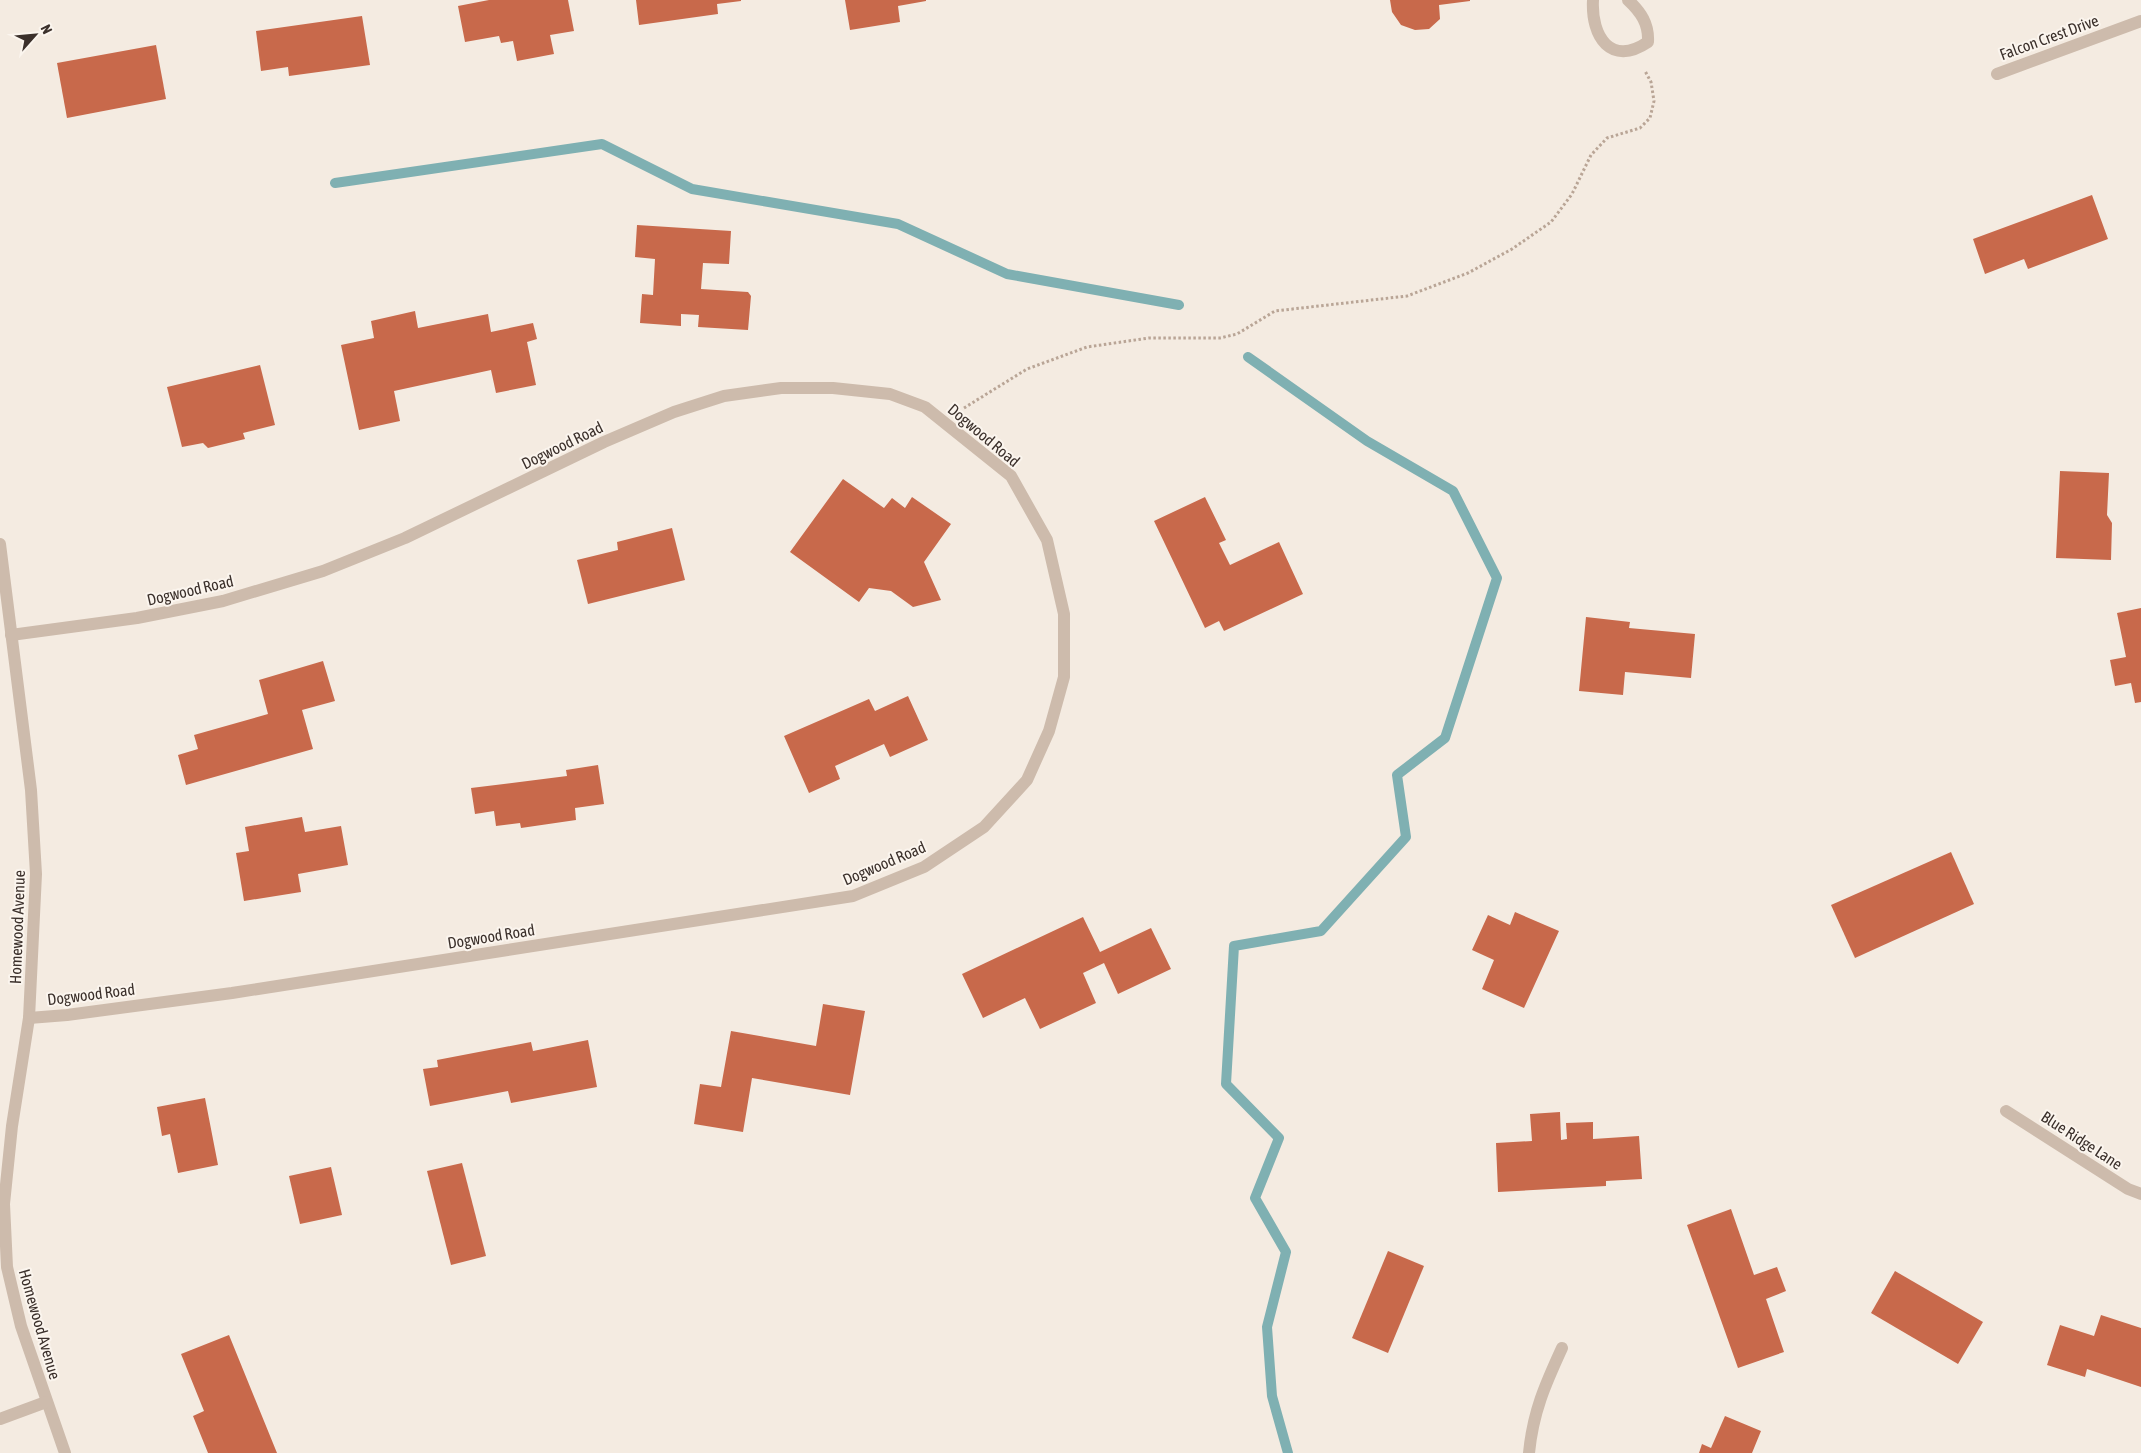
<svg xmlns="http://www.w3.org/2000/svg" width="2141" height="1453" font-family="'Asap Condensed',sans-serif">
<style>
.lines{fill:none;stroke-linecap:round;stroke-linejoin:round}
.stream{stroke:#7fb0b2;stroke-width:10}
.building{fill:#c8694b}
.path{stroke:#b9a596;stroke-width:3;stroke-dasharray:2.5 2.5;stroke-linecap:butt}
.minor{stroke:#cdbbac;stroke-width:12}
.labels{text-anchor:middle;stroke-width:4;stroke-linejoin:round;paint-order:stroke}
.street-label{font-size:16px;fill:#3b302b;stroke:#fbf5ee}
</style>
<rect width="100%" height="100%" fill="#f4ebe1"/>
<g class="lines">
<!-- stream -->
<g class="stream">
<path d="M335,183L602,144L692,189L898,224L1007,274L1179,305"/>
<path d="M1248,357L1367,441L1453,491L1497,578L1445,738L1397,775L1406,837L1321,931L1234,946L1226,1084L1279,1138L1255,1198L1286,1252L1267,1327L1272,1396L1288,1453"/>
</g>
</g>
<!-- building -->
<g class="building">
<path d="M489,0H568L574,31L550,35L554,54L517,61L513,41L501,43L499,36L465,42L458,6Z"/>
<path d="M636,0H741V1L717,4L718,14L639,25Z"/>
<path d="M845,0H926V1L898,6L900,22L850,30Z"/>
<path d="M1390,0H1470V1L1439,5L1440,19L1429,29L1415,30L1401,25L1392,12Z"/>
<path d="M362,16L370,65L289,76L288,67L261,71L256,31Z"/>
<path d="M156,45L166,99L67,118L57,63Z"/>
<path d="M2092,195L2108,239L2028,269L2024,259L1985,274L1973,239Z"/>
<path d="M637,225L731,231L729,264L703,263L701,289L748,292L751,296L748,330L698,327L699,315L681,314V326L640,323L642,294L653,295L655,259L635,257Z"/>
<path d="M415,311L418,328L488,314L491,332L533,323L537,339L527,342L536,385L496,393L491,370L394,391L400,421L359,430L341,345L374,338L371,321Z"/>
<path d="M260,365L275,425L243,433L245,439L208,448L203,443L182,447L167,387Z"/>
<path d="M2060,471L2109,473L2107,515L2112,523L2111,560L2056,558Z"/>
<path d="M843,479L884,508L892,498L905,508L912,497L951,524L924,562L941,600L913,607L891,591L869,588L859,602L790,552Z"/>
<path d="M1205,497L1226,540L1219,543L1230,565L1279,542L1303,594L1224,631L1219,621L1205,628L1154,521Z"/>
<path d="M672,528L685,580L588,604L577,560L618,550L617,542Z"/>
<path d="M2141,608V702L2135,703L2131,683L2115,686L2110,660L2126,657L2117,613Z"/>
<path d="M1586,617L1630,622L1629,628L1695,634L1691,678L1625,672L1623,695L1579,691Z"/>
<path d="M323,661L335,701L302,710L313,749L186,785L178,755L198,749L194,735L268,714L259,680Z"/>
<path d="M908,696L928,740L890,757L884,744L835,766L840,779L809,793L784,736L869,699L875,711Z"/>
<path d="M598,765L604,804L575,808L576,820L521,828L520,823L496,826L494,811L475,814L471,788L567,776L566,770Z"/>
<path d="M302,817L305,832L341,826L348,865L298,874L301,892L244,901L236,853L249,851L245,827Z"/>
<path d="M1951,852L1974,904L1855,958L1831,905Z"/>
<path d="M1515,912L1559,931L1524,1008L1482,989L1494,960L1472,950L1488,915L1510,925Z"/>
<path d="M1083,917L1100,952L1151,928L1171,969L1118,994L1104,963L1083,973L1096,1003L1040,1029L1025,998L983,1018L962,974Z"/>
<path d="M823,1004L865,1011L850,1095L752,1078L743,1132L694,1124L700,1084L721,1087L731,1031L816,1046Z"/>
<path d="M588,1040L597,1087L511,1103L508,1091L430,1106L423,1069L438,1067L437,1060L531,1042L533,1051Z"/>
<path d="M205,1098L218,1165L178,1173L170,1134L162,1136L157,1107Z"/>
<path d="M1560,1112L1561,1140L1567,1139L1566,1123L1593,1122V1139L1639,1136L1642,1179L1606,1181V1186L1498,1192L1496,1143L1532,1141L1530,1114Z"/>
<path d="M462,1163L486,1256L451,1265L427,1171Z"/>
<path d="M331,1167L342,1215L300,1224L289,1176Z"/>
<path d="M1731,1209L1754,1275L1777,1267L1786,1291L1766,1299L1784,1352L1738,1368L1687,1225Z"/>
<path d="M1388,1251L1424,1266L1388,1353L1352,1338Z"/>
<path d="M1895,1271L1983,1322L1958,1364L1871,1313Z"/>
<path d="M2101,1315L2141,1328V1387L2087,1369L2085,1377L2047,1365L2060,1325L2094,1336Z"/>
<path d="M229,1335L277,1453H208L193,1416L204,1411L181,1354Z"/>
<path d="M1725,1416L1761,1431L1752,1453H1699L1702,1444L1711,1448Z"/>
</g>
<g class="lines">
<!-- path -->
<path class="path" d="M964,408L1027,369L1087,347L1149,338H1220L1237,334L1275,311L1407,296L1468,273L1512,249L1551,222L1572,194L1591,155L1607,138L1640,128L1650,118L1654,101L1651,82L1645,71"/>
<!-- minor -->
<g class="minor">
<path d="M1593,0C1591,37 1611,67 1648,42C1649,24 1641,12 1628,0"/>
<path d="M1997,74L2141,21"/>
<path d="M0,544L31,790L36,874L29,1018L12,1126L4,1204L7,1267L21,1326L65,1453"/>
<path d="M11,635L137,618L223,601L323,571L405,538L604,442L674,412L724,396L781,388H833L890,394L925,407L1011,476L1047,540L1064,614V677L1049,731L1027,780L984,827L924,867L853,896L232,993L67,1015L29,1018"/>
<path d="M2006,1111L2128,1189L2141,1194"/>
<path d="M0,1419L46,1402"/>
<path d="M1529,1453C1533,1412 1545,1385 1562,1348"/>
</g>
</g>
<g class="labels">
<!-- street labels -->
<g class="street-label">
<text transform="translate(2049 37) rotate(-20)" y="6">Falcon Crest Drive</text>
<text transform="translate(984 435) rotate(40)" y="6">Dogwood Road</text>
<text transform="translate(562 445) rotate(-26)" y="6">Dogwood Road</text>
<text transform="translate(190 590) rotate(-13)" y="6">Dogwood Road</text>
<text transform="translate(884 863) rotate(-23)" y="6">Dogwood Road</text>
<text transform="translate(17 927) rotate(-88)" y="6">Homewood Avenue</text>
<text transform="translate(491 936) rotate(-9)" y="6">Dogwood Road</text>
<text transform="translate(91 994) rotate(-7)" y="6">Dogwood Road</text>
<text transform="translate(2082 1140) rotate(33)" y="6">Blue Ridge Lane</text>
<text transform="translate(40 1324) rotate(74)" y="6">Homewood Avenue</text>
</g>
</g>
<!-- north arrow -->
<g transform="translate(35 35) rotate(63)" stroke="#fbf5ee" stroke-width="4" paint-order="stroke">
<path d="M0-4L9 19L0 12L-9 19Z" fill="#3b302b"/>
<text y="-8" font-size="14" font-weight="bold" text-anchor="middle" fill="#3b302b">N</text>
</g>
</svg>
